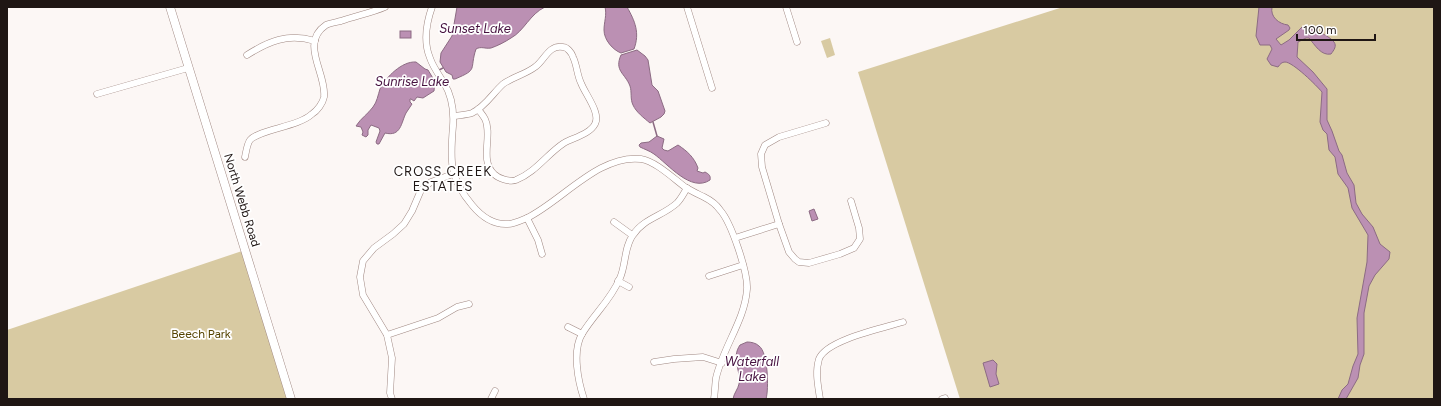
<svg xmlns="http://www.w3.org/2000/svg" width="1441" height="406" font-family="Figtree,sans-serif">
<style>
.green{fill:#d8caa2}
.water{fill:#bb90b3;stroke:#8c6b83}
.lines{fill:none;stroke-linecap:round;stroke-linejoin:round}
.stream{stroke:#8c6b83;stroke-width:1.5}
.minor-casing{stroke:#a08882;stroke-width:7}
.major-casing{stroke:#a08882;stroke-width:9}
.minor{stroke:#fff;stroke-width:6}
.major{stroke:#fff;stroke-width:8}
.labels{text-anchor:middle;stroke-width:3.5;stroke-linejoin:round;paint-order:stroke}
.street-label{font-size:12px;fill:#1f1614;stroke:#fff}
.park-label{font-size:12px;fill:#554300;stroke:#fff}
.water-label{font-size:13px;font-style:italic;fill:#46113f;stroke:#fff}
.neighbourhood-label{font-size:13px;letter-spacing:1px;fill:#1f1614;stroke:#fff}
</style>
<rect width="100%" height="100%" fill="#fcf7f5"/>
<!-- green -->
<g class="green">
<path d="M1063,7H1434V399H960L858,72Z"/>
<path d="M830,38L835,55L827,58L821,41Z"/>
<path d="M245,250L291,399H7V330Z"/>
</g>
<!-- water -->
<g class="water">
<path d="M457,7H545C530,14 524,31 511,38C505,42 497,46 491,48C485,49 481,46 476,49C469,70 479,69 455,79H453L452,75L446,72L440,62L441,53L452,36Z"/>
<path d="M605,7H627C635,21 640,33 634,49L621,53C613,50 604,40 604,30C604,22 607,15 605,7Z"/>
<path d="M1259,7H1272C1270,17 1279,24 1288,25L1290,28L1289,30L1276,39L1281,45L1289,40L1302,27C1309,27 1329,35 1334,42C1337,46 1334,50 1331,54C1321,56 1315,45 1309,38H1306L1298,42L1297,57L1313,72L1327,89V120L1332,131L1339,151L1342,155L1347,173L1354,185L1356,203L1362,214L1373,227L1380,244L1390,252L1389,259L1375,275L1369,286L1364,313V354L1360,365L1358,378L1346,399H1338L1342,390L1348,384L1353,366L1358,354L1357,318L1367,262L1368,235L1352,208L1348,188L1338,174L1335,157L1329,150L1327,134L1323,130L1320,122L1322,92C1317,86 1293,62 1285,62C1282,62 1280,64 1278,67L1271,65L1267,59L1272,49L1270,45H1260L1256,36Z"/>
<rect x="400" y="31" width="11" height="7"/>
<path d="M637,50L645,56L648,60L652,85L658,91L665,111L664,114L661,117L650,123C644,118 636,112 633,105C630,99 632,92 630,86C625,73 614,71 621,55Z"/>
<path d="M416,62L425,69L428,70L434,80C433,84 435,87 434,91L423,98L417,97L414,101L411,99H410V102L412,104C410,107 408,110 406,113C401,123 401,137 385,133L379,144H377L376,142L380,131L379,128L371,125L368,130V135L366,137L362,135L363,132L361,127L356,126C361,118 368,114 373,107C377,102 378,95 380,89C386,77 402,61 416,62Z"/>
<path d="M657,136L664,139L662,148L664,150L668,151L678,145C687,151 694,157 698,168L697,171L703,173L705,172C709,174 711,176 710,180C691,193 668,164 654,154C650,151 644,149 640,147L639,145L641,143L649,142Z"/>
<path d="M814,209L818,219L812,221L809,211Z"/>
<path d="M747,342C751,342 756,343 759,346C768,352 769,389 766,399H733C734,393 738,389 739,384C741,370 731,358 740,345Z"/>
<path d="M993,360L997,364L996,374L999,384L990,387L983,363Z"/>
</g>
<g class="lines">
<!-- stream -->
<g class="stream">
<path d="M437,71L443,68"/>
<path d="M653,122L657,136"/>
</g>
<defs>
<g id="minor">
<path d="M432,7C426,24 423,41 430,58C433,67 439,75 444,83C452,96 454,111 453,126C450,160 449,178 472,205C481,216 493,225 508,224C514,224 522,220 527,218C562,201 599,154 641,159C655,161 673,178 685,187C691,191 698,194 704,197C710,200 716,204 720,210C731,222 748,272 747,289C745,320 723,347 716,378C715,385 715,392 714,399"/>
<path d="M687,7L712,88"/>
<path d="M786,7L797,42"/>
<path d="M247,55C269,41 288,33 315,41"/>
<path d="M97,94L188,68"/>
<path d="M454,116C459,115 467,115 472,113C485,107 493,93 503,84C513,77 526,74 535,67C544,61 549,44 563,47C567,47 572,53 573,57C577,65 577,75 581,83C585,94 601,113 595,124C590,134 573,138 564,143C547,154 536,172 516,180C510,182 499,179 494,174C479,160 493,135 485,119C483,115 480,112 478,109"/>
<path d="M826,123L779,137L765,145L761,154L762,167L779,224L789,252L795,259L799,262L809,263L840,254L854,248L860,239L859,228L851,201"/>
<path d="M245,157C246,152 247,144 250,140C260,129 298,127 312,114C317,111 323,103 324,97C327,74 299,43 326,25C330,23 337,22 341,21C355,16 371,13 385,7"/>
<path d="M527,218L538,240L542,254"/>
<path d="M614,222L632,235"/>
<path d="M735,238L779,224"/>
<path d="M709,276L743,265"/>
<path d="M618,281L629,287"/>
<path d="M568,327L582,334"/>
<path d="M387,335L438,318L457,307L469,304"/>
<path d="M654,362L674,359L703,357L722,363"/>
<path d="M392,399L390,393L392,358L387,335L363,295L360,277L363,261L374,248L393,234L404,224L412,211L421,190L431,182L453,174"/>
<path d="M491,399L495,391"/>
<path d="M584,399C578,381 572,351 582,334C594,314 611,300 620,278C626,265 624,247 633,235C644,218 663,216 677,203C681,199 684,193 687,188"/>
<path d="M820,399C818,385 815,372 819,359C826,340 883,328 903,322"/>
<path d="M942,399L945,398"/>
</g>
<path id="major" d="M170,7L291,399"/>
</defs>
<!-- minor casing -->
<use href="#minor" class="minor-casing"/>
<!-- major casing -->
<use href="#major" class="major-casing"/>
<!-- minor -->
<use href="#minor" class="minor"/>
<!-- major -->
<use href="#major" class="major"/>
</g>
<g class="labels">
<!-- street labels -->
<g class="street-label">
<text transform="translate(242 200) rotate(73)" y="4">North Webb Road</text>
</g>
<!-- park labels -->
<g class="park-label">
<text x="201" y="338">Beech Park</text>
</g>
<!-- water labels -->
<g class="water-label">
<text x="475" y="33">Sunset Lake</text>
<text x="412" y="86">Sunrise Lake</text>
<text x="752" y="366">Waterfall<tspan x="752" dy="15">Lake</tspan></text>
</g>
<!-- neighbourhood labels -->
<g class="neighbourhood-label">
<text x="443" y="176">CROSS CREEK<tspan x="443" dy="15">ESTATES</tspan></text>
</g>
</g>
<!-- border -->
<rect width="1441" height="406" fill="none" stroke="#1f1614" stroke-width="16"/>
<!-- scale -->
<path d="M1297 34v6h78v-6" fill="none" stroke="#1f1614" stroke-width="2"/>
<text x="1303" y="34" font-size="12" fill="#1f1614" stroke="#ffffff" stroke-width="3" paint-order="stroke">100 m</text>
</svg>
